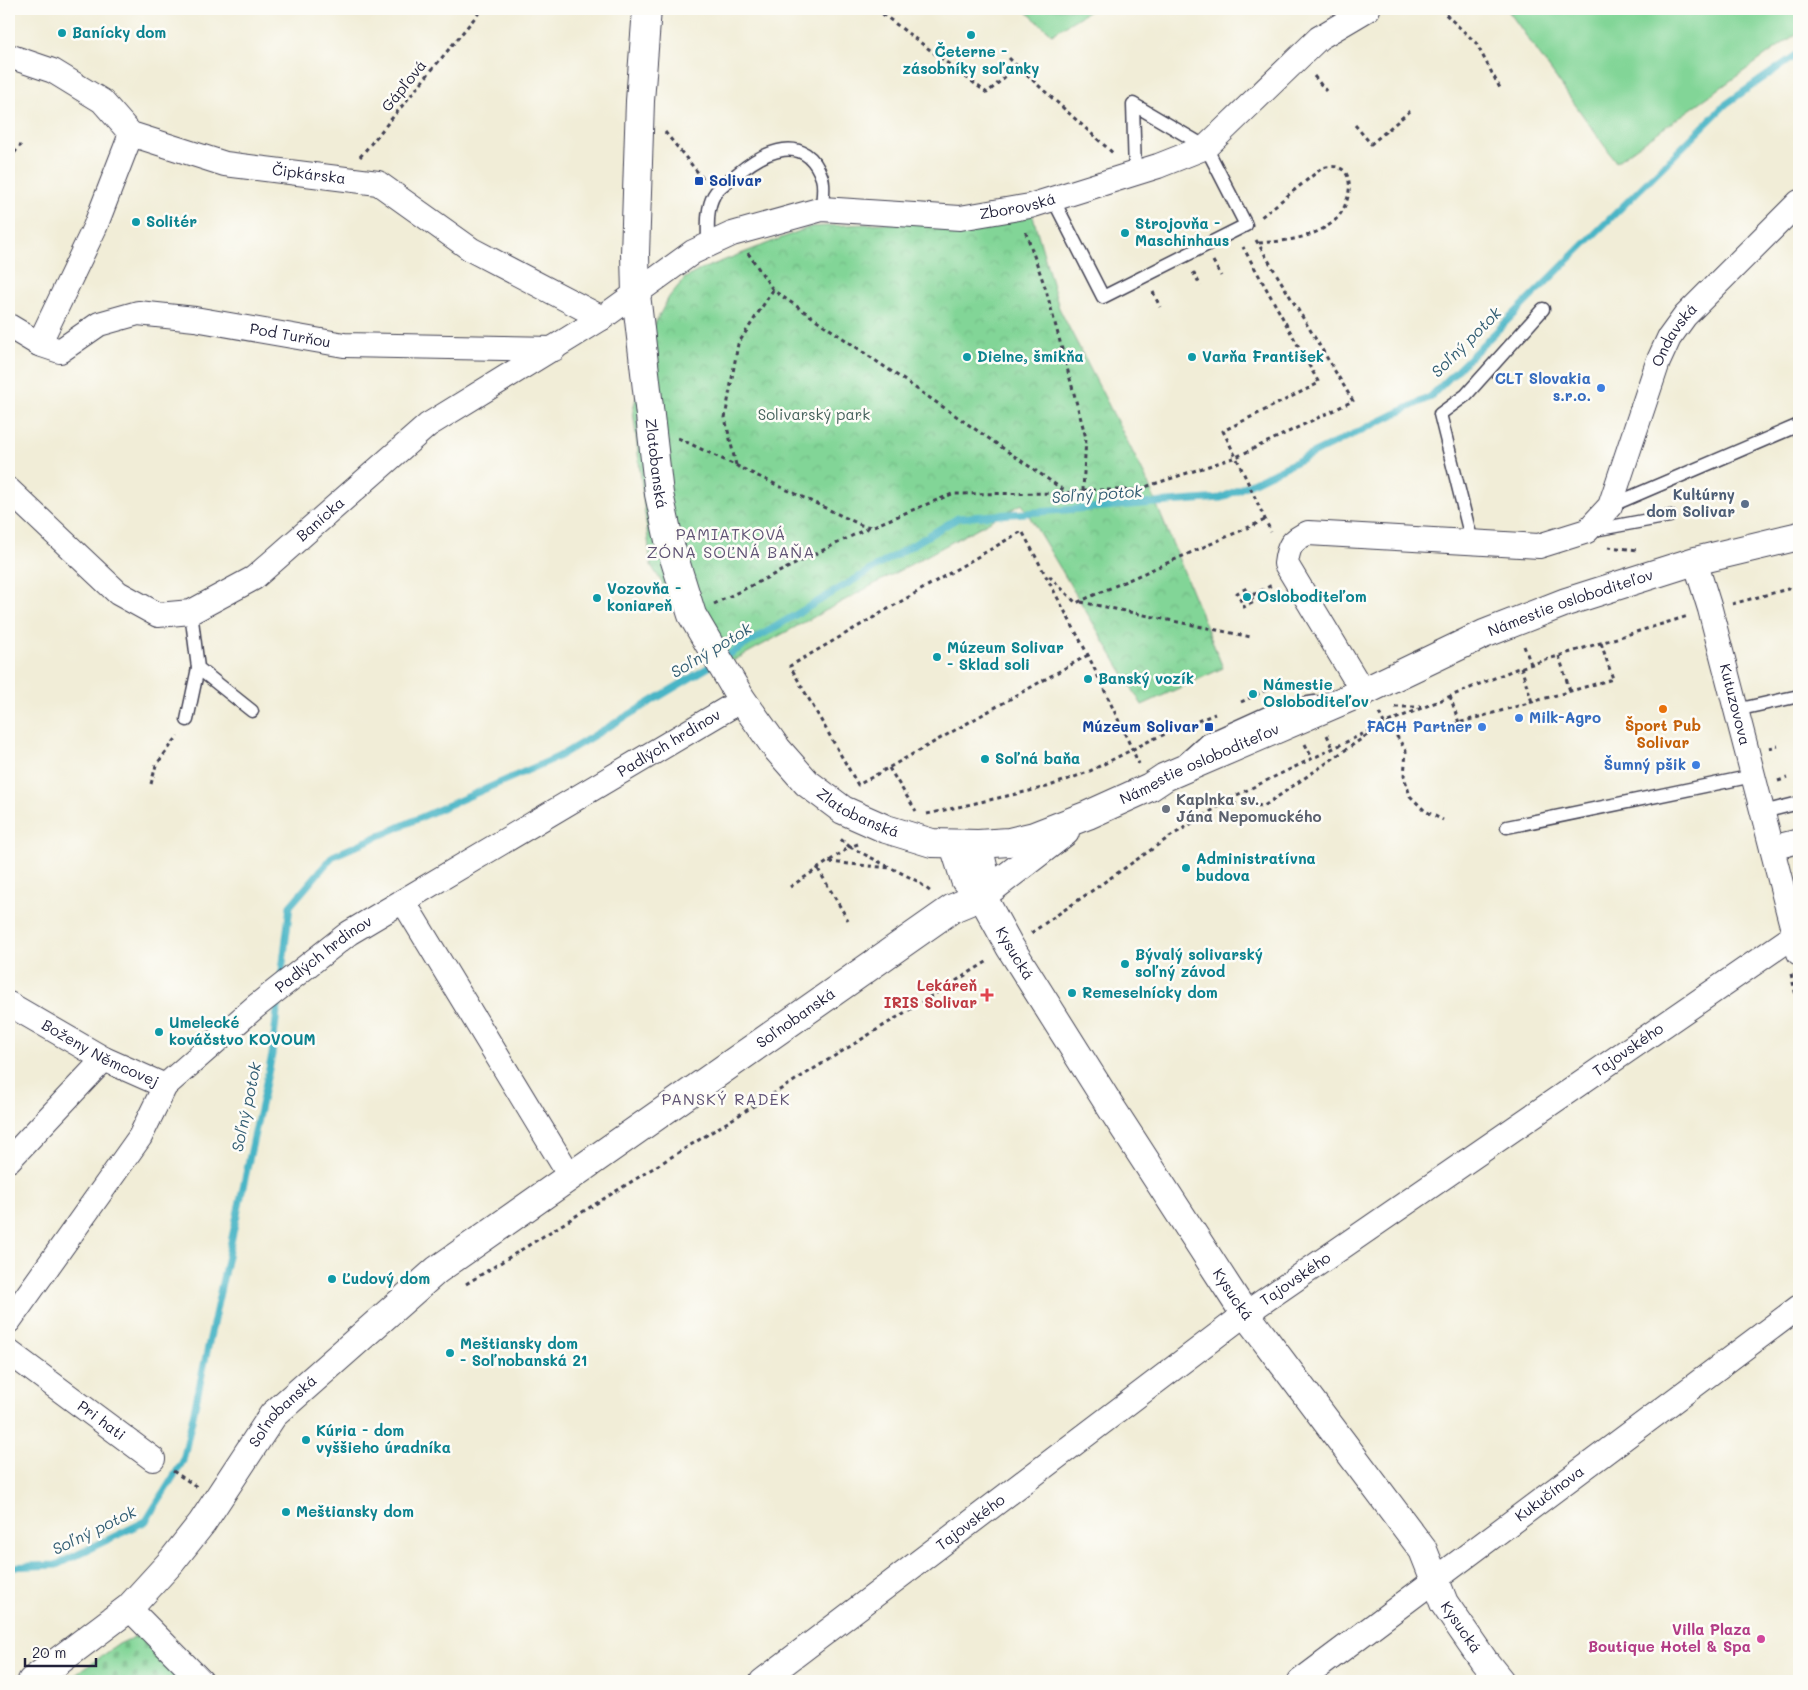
<svg xmlns="http://www.w3.org/2000/svg" width="1808" height="1690" font-family="Mali,sans-serif">
<style>
.grass{fill:#82d597;stroke:#527c69}
.cemetery{fill:url(#cemetery-stones);stroke:#527c69}
.park{fill:url(#park-crowns);stroke:#527c69}
.lines{fill:none;stroke-linecap:round;stroke-linejoin:round}
.stream{stroke:#49b5c6;stroke-width:7}
.lane-casing{stroke:#414052;stroke-width:15}
.street-casing{stroke:#414052;stroke-width:26}
.secondary-casing{stroke:#414052;stroke-width:30}
.path{stroke:#414052;stroke-width:3;stroke-dasharray:4 4;stroke-linecap:butt}
.lane{stroke:#fff;stroke-width:12}
.street{stroke:#fff;stroke-width:24}
.secondary{stroke:#fff;stroke-width:28}
.culture-dot{fill:#0f9aa8;stroke:#fdfcf7;stroke-width:2}
.transit-dot{fill:#1a4fb4;stroke:#fdfcf7;stroke-width:2}
.shop-dot{fill:#3f7fe0;stroke:#fdfcf7;stroke-width:2}
.service-dot{fill:#5c6f8a;stroke:#fdfcf7;stroke-width:2}
.food-dot{fill:#e8710a;stroke:#fdfcf7;stroke-width:2}
.worship-dot{fill:#6b7280;stroke:#fdfcf7;stroke-width:2}
.health-dot{fill:#e0444e;stroke:#fdfcf7;stroke-width:2}
.hotel-dot{fill:#d1479c;stroke:#fdfcf7;stroke-width:2}
.labels{text-anchor:middle;stroke-width:5;stroke-linejoin:round;paint-order:stroke}
.culture-label{font-size:15px;font-weight:bold;fill:#0d838f;stroke:#fdfcf7;text-anchor:start}
.street-label{font-size:15px;fill:#22223b;stroke:#fdfcf7}
.transit-label{font-size:15px;font-weight:bold;fill:#164399;stroke:#fdfcf7;text-anchor:start}
.shop-label{font-size:15px;font-weight:bold;fill:#366cbe;stroke:#fdfcf7;text-anchor:end}
.park-label{font-size:15px;fill:#44615b;stroke:#fdfcf7}
.service-label{font-size:15px;font-weight:bold;fill:#4e5e75;stroke:#fdfcf7;text-anchor:end}
.food-label{font-size:15px;font-weight:bold;fill:#c56008;stroke:#fdfcf7}
.worship-label{font-size:15px;font-weight:bold;fill:#5b616d;stroke:#fdfcf7;text-anchor:start}
.health-label{font-size:15px;font-weight:bold;fill:#be3a42;stroke:#fdfcf7;text-anchor:end}
.hotel-label{font-size:15px;font-weight:bold;fill:#b23c85;stroke:#fdfcf7;text-anchor:end}
.water-label{font-size:16px;font-style:italic;fill:#325d73;stroke:#fdfcf7}
.neighbourhood-label{font-size:16px;letter-spacing:1px;fill:#605475;stroke:#fdfcf7}
</style>
<defs>
<pattern id="cemetery-stones" width="16" height="16" patternUnits="userSpaceOnUse" patternTransform="scale(1.25)"><rect width="16" height="16" fill="#82d597"/><path d="M2 7V4a2 2 0 0 1 4 0v3zM10 15v-3a2 2 0 0 1 4 0v3z" fill="#70b783"/></pattern>
<pattern id="park-crowns" width="20" height="18" patternUnits="userSpaceOnUse" patternTransform="scale(1.25)"><rect width="20" height="18" fill="#82d597"/><path d="M2 6a3 3 0 1 1 6 0M12 15a3 3 0 1 1 6 0" fill="none" stroke="#70b783"/></pattern>
</defs>
<rect width="100%" height="100%" fill="#fdfcf7"/>
<filter id="ink" filterUnits="userSpaceOnUse"><feTurbulence type="fractalNoise" baseFrequency=".02" numOctaves="2"/><feDisplacementMap in="SourceGraphic" scale="10" xChannelSelector="R" yChannelSelector="G"/><feConvolveMatrix kernelMatrix="1 2 1 2 8 2 1 2 1" color-interpolation-filters="sRGB"/></filter>
<filter id="wash" filterUnits="userSpaceOnUse"><feTurbulence type="fractalNoise" baseFrequency=".0096" numOctaves="4" result="noise"/><feDisplacementMap in="SourceGraphic" scale="20" xChannelSelector="R" yChannelSelector="G"/><feGaussianBlur stdDeviation="1.12" result="paint"/><feColorMatrix in="noise" values="0 0 0 0 0 0 0 0 0 0 0 0 0 0 0 0 0 1.4 0 .05"/><feComposite in="paint" operator="in"/></filter>
<g filter="url(#wash)">
<rect width="100%" height="100%" fill="#f1edd7"/>
<!-- grass -->
<g class="grass">
<path d="M1023,9H1092L1052,34Z"/>
<path d="M1507,9H1799V32L1616,162Z"/>
</g>
<!-- cemetery -->
<path class="cemetery" d="M138,1635L187,1681H67L119,1644Z"/>
<!-- park -->
<path class="park" d="M1030,206L1059,308L1145,476L1223,668L1142,705L1022,504L716,670L651,565L633,410L653,327L669,297L685,278L702,269L810,227L1000,217Z"/>
<g class="lines">
<!-- stream -->
<g class="stream">
<path d="M723,658L958,518L1221,498L1430,397L1726,104L1799,53"/>
<path d="M281,979L290,906L333,856L558,757L714,664"/>
<path d="M9,1567L56,1565L146,1521L183,1461L272,1055L279,994"/>
</g>
</g>
</g>
<g filter="url(#ink)">
<g class="lines">
<defs>
<g id="lane">
<path d="M1053,199L1103,297L1246,225L1206,147L1133,104L1135,173"/>
<path d="M708,244C708,228 706,209 714,195C718,187 729,180 736,175C764,151 806,131 822,178C825,187 822,200 822,209"/>
<path d="M1610,506L1799,425"/>
<path d="M1589,531L1670,516"/>
<path d="M1472,542L1440,414L1466,395L1543,309"/>
<path d="M191,612L198,668L252,711"/>
<path d="M1736,710L1799,696"/>
<path d="M187,720L198,668"/>
<path d="M1185,759L1205,741L1278,708L1315,702"/>
<path d="M1763,812L1799,803"/>
<path d="M1507,827L1753,776"/>
</g>
<g id="street">
<path id="s1" d="M9,56L53,71L102,101L131,134L225,164L378,183L472,250L602,318"/>
<path id="s2" d="M9,326L39,344L60,351L99,324L138,313L195,319L344,345L554,349"/>
<path d="M39,344L95,227L131,134"/>
<path id="s3" d="M9,490L118,593L158,615L191,612L254,578L428,425L602,318L693,252L732,234L822,209L960,218L1030,206L1158,166L1206,147L1319,38L1368,9"/>
<path id="s4" d="M1695,561L1710,609L1799,953"/>
<path id="s5" d="M1363,692L1286,564C1288,547 1291,540 1308,533L1539,546L1587,531L1610,506L1658,362L1669,338L1685,316L1799,202"/>
<path d="M1772,848L1799,841"/>
<path d="M403,901L570,1176"/>
<path id="s6" d="M9,1004L104,1059L165,1086"/>
<path d="M9,1160L104,1059"/>
<path id="s7" d="M9,1321L140,1137L165,1086L255,1007L349,933L742,700"/>
<path id="s8" d="M9,1352L153,1459"/>
<path d="M129,1608L201,1681"/>
<path id="s9" d="M762,1681L1245,1314L1795,935"/>
<path id="s10" d="M1300,1681L1799,1307"/>
</g>
<g id="secondary">
<path id="s11" d="M647,9L640,101L635,254L636,294L659,494L670,545L692,615L742,700L777,749L807,783L843,810L886,829L932,843L978,844L1009,842L1034,836L1088,815L1150,787L1165,777L1363,692L1484,634L1566,602L1695,561L1799,536"/>
<path d="M978,844L984,871L982,896"/>
<path id="s12" d="M954,845L965,880L982,896L1010,947L1112,1109L1239,1305L1423,1550L1444,1603L1484,1661L1500,1681"/>
<path id="s13" d="M32,1681L129,1608L171,1562L202,1523L273,1415L437,1270L953,908L982,896L1065,832"/>
</g>
</defs>
<!-- lane casing -->
<use href="#lane" class="lane-casing"/>
<!-- street casing -->
<use href="#street" class="street-casing"/>
<!-- secondary casing -->
<use href="#secondary" class="secondary-casing"/>
<!-- path -->
<g class="path">
<path d="M876,9L987,93L1017,66L1115,155"/>
<path d="M1440,9L1476,43L1501,90"/>
<path d="M1009,58L1017,66"/>
<path d="M1314,76L1326,91"/>
<path d="M1355,125L1371,144L1410,111"/>
<path d="M665,132L704,180"/>
<path d="M360,157L482,9"/>
<path d="M9,159L21,145"/>
<path d="M1256,240L1353,401L1236,457L1271,532"/>
<path d="M1259,243C1284,241 1312,239 1333,222C1353,206 1360,157 1322,168L1261,217"/>
<path d="M748,253L773,290"/>
<path d="M1213,261L1221,276"/>
<path d="M1193,272L1201,286"/>
<path d="M1153,292L1160,307"/>
<path d="M678,438L861,525L871,527L952,494L1068,493"/>
<path d="M736,465L725,418L738,344L773,290L1068,493L1083,490L1086,438L1046,290L1025,230"/>
<path d="M1083,490H1136L1236,457L1223,431L1319,383L1243,247"/>
<path d="M1608,547L1639,550"/>
<path d="M1049,576L1076,603L1265,520"/>
<path d="M1251,596L1254,602L1244,607L1237,593L1247,588L1251,596L1272,585"/>
<path d="M1081,602L1251,637"/>
<path d="M714,604L870,527"/>
<path d="M1732,604L1799,586"/>
<path d="M1524,646L1531,664"/>
<path d="M1088,655L858,785L790,666L1022,531L1088,655L1139,764"/>
<path d="M1559,656L1570,691"/>
<path d="M1521,667L1532,702"/>
<path d="M1450,696L1459,723"/>
<path d="M1241,702L1277,685"/>
<path d="M1395,707H1421"/>
<path d="M1379,713L1384,723"/>
<path d="M1388,722L1406,751L1404,776L1410,796L1425,811L1443,820"/>
<path d="M1430,731L1613,679L1601,643"/>
<path d="M1327,735L1333,748"/>
<path d="M1305,744L1312,758"/>
<path d="M1769,748L1778,746"/>
<path d="M889,768L916,811"/>
<path d="M1778,781L1787,778"/>
<path d="M151,784L156,765L178,736"/>
<path d="M1225,803L1264,806L1373,731"/>
<path d="M927,814L1047,787L1088,772L1153,739L1215,714"/>
<path d="M858,844L850,847L917,881L931,892"/>
<path d="M829,862L890,868"/>
<path d="M818,869L848,920"/>
<path d="M790,887L850,847L838,837"/>
<path d="M1031,933L1168,838L1237,795L1381,725L1516,669L1688,616"/>
<path d="M1791,974L1799,1008"/>
<path d="M466,1284L988,961"/>
<path d="M173,1471L197,1487"/>
<path d="M1793,1681L1797,1678L1799,1680"/>
</g>
<!-- lane -->
<use href="#lane" class="lane"/>
<!-- street -->
<use href="#street" class="street"/>
<!-- secondary -->
<use href="#secondary" class="secondary"/>
</g>
</g>
<!-- markers -->
<g class="culture-dot">
<circle cx="62" cy="33" r="5"/>
<circle cx="971" cy="35" r="5"/>
<circle cx="136" cy="222" r="5"/>
<circle cx="1125" cy="233" r="5"/>
<circle cx="967" cy="357" r="5"/>
<circle cx="1192" cy="357" r="5"/>
<circle cx="1247" cy="597" r="5"/>
<circle cx="597" cy="598" r="5"/>
<circle cx="937" cy="657" r="5"/>
<circle cx="1088" cy="679" r="5"/>
<circle cx="1253" cy="694" r="5"/>
<circle cx="985" cy="759" r="5"/>
<circle cx="1186" cy="868" r="5"/>
<circle cx="1125" cy="964" r="5"/>
<circle cx="1072" cy="993" r="5"/>
<circle cx="159" cy="1032" r="5"/>
<circle cx="332" cy="1279" r="5"/>
<circle cx="450" cy="1353" r="5"/>
<circle cx="306" cy="1440" r="5"/>
<circle cx="286" cy="1512" r="5"/>
</g>
<g class="transit-dot">
<rect x="694" y="176" width="10" height="10" rx="2.5"/>
<rect x="1204" y="722" width="10" height="10" rx="2.5"/>
</g>
<g class="shop-dot">
<circle cx="1601" cy="388" r="5"/>
<circle cx="1519" cy="718" r="5"/>
<circle cx="1482" cy="727" r="5"/>
<circle cx="1696" cy="765" r="5"/>
</g>
<circle class="service-dot" cx="1745" cy="504" r="5"/>
<circle class="food-dot" cx="1663" cy="709" r="5"/>
<circle class="worship-dot" cx="1166" cy="809" r="5"/>
<path class="health-dot" d="M984.5 987.5h5v5h5v5h-5v5h-5v-5h-5v-5h5z"/>
<circle class="hotel-dot" cx="1761" cy="1639" r="5"/>
<g class="labels">
<!-- culture labels -->
<g class="culture-label">
<text x="72" y="38">Banícky dom</text>
<text x="971" y="57" text-anchor="middle">Četerne -<tspan x="971" dy="17">zásobníky soľanky</tspan></text>
<text x="146" y="227">Solitér</text>
<text x="1135" y="229">Strojovňa -<tspan x="1135" dy="17">Maschinhaus</tspan></text>
<text x="977" y="362">Dielne, šmikňa</text>
<text x="1202" y="362">Varňa František</text>
<text x="607" y="594">Vozovňa -<tspan x="607" dy="17">koniareň</tspan></text>
<text x="1257" y="602">Osloboditeľom</text>
<text x="947" y="653">Múzeum Solivar<tspan x="947" dy="17">- Sklad soli</tspan></text>
<text x="1098" y="684">Banský vozík</text>
<text x="1263" y="690">Námestie<tspan x="1263" dy="17">Osloboditeľov</tspan></text>
<text x="995" y="764">Soľná baňa</text>
<text x="1196" y="864">Administratívna<tspan x="1196" dy="17">budova</tspan></text>
<text x="1135" y="960">Bývalý solivarský<tspan x="1135" dy="17">soľný závod</tspan></text>
<text x="1082" y="998">Remeselnícky dom</text>
<text x="169" y="1028">Umelecké<tspan x="169" dy="17">kováčstvo KOVOUM</tspan></text>
<text x="342" y="1284">Ľudový dom</text>
<text x="460" y="1349">Meštiansky dom<tspan x="460" dy="17">- Soľnobanská 21</tspan></text>
<text x="316" y="1436">Kúria - dom<tspan x="316" dy="17">vyššieho úradníka</tspan></text>
<text x="296" y="1517">Meštiansky dom</text>
</g>
<!-- street labels -->
<g class="street-label">
<text transform="translate(404 86) rotate(-51)" y="5">Gápľová</text>
<text dy="5" stroke="none"><textPath href="#s1" startOffset="331">Čipkárska</textPath></text>
<text dy="5" stroke="none"><textPath href="#s3" startOffset="1182">Zborovská</textPath></text>
<text dy="5" stroke="none"><textPath href="#s2" startOffset="299">Pod Turňou</textPath></text>
<text dy="5" stroke="none"><textPath href="#s5" startOffset="689">Ondavská</textPath></text>
<text dy="5" stroke="none"><textPath href="#s11" startOffset="456">Zlatobanská</textPath></text>
<text dy="5" stroke="none"><textPath href="#s3" startOffset="389">Banícka</textPath></text>
<text dy="5" stroke="none"><textPath href="#s11" startOffset="1645">Námestie osloboditeľov</textPath></text>
<text dy="5" stroke="none"><textPath href="#s4" startOffset="149">Kutuzovova</textPath></text>
<text dy="5" stroke="none"><textPath href="#s7" startOffset="894">Padlých hrdinov</textPath></text>
<text dy="5" stroke="none"><textPath href="#s11" startOffset="1240">Námestie osloboditeľov</textPath></text>
<text dy="5" stroke="none"><textPath href="#s11" startOffset="876">Zlatobanská</textPath></text>
<text dy="5" stroke="none"><textPath href="#s12" startOffset="126">Kysucká</textPath></text>
<text dy="5" stroke="none"><textPath href="#s7" startOffset="489">Padlých hrdinov</textPath></text>
<text dy="5" stroke="none"><textPath href="#s13" startOffset="1020">Soľnobanská</textPath></text>
<text dy="5" stroke="none"><textPath href="#s9" startOffset="1072">Tajovského</textPath></text>
<text dy="5" stroke="none"><textPath href="#s6" startOffset="104">Boženy Němcovej</textPath></text>
<text dy="5" stroke="none"><textPath href="#s9" startOffset="668">Tajovského</textPath></text>
<text dy="5" stroke="none"><textPath href="#s12" startOffset="531">Kysucká</textPath></text>
<text dy="5" stroke="none"><textPath href="#s13" startOffset="372">Soľnobanská</textPath></text>
<text dy="5" stroke="none"><textPath href="#s8" startOffset="115">Pri hati</textPath></text>
<text dy="5" stroke="none"><textPath href="#s10" startOffset="312">Kukučínova</textPath></text>
<text dy="5" stroke="none"><textPath href="#s9" startOffset="262">Tajovského</textPath></text>
<text dy="5" stroke="none"><textPath href="#s12" startOffset="936">Kysucká</textPath></text>
</g>
<!-- transit labels -->
<g class="transit-label">
<text x="709" y="186">Solivar</text>
<text x="1199" y="732" text-anchor="end">Múzeum Solivar</text>
</g>
<!-- shop labels -->
<g class="shop-label">
<text x="1591" y="384">CLT Slovakia<tspan x="1591" dy="17">s.r.o.</tspan></text>
<text x="1529" y="723" text-anchor="start">Milk-Agro</text>
<text x="1472" y="732">FACH Partner</text>
<text x="1686" y="770">Šumný pšik</text>
</g>
<!-- park labels -->
<g class="park-label">
<text x="814" y="420">Solivarský park</text>
</g>
<!-- service labels -->
<g class="service-label">
<text x="1735" y="500">Kultúrny<tspan x="1735" dy="17">dom Solivar</tspan></text>
</g>
<!-- food labels -->
<g class="food-label">
<text x="1663" y="731">Šport Pub<tspan x="1663" dy="17">Solivar</tspan></text>
</g>
<!-- worship labels -->
<g class="worship-label">
<text x="1176" y="805">Kaplnka sv.<tspan x="1176" dy="17">Jána Nepomuckého</tspan></text>
</g>
<!-- health labels -->
<g class="health-label">
<text x="977" y="991">Lekáreň<tspan x="977" dy="17">IRIS Solivar</tspan></text>
</g>
<!-- hotel labels -->
<g class="hotel-label">
<text x="1751" y="1635">Villa Plaza<tspan x="1751" dy="17">Boutique Hotel &amp; Spa</tspan></text>
</g>
<!-- water labels -->
<g class="water-label">
<text transform="translate(1466 342) rotate(-45)" y="6">Soľný potok</text>
<text transform="translate(1097 494) rotate(-4)" y="6">Soľný potok</text>
<text transform="translate(711 650) rotate(-31)" y="6">Soľný potok</text>
<text transform="translate(246 1107) rotate(-78)" y="6">Soľný potok</text>
<text transform="translate(94 1530) rotate(-26)" y="6">Soľný potok</text>
</g>
<!-- neighbourhood labels -->
<g class="neighbourhood-label">
<text x="731" y="540">PAMIATKOVÁ<tspan x="731" dy="18">ZÓNA SOĽNÁ BAŇA</tspan></text>
<text x="726" y="1105">PANSKÝ RADEK</text>
</g>
</g>
<!-- margin -->
<rect width="1808" height="1690" fill="none" stroke="#fdfcf7" stroke-width="30"/>
<!-- scale -->
<path d="M25 1658v8h71v-8" fill="none" stroke="#22223b" stroke-width="2.5"/>
<text x="32" y="1658" font-size="15" fill="#22223b" stroke="#fdfcf7" stroke-width="4" paint-order="stroke">20 m</text>
</svg>
